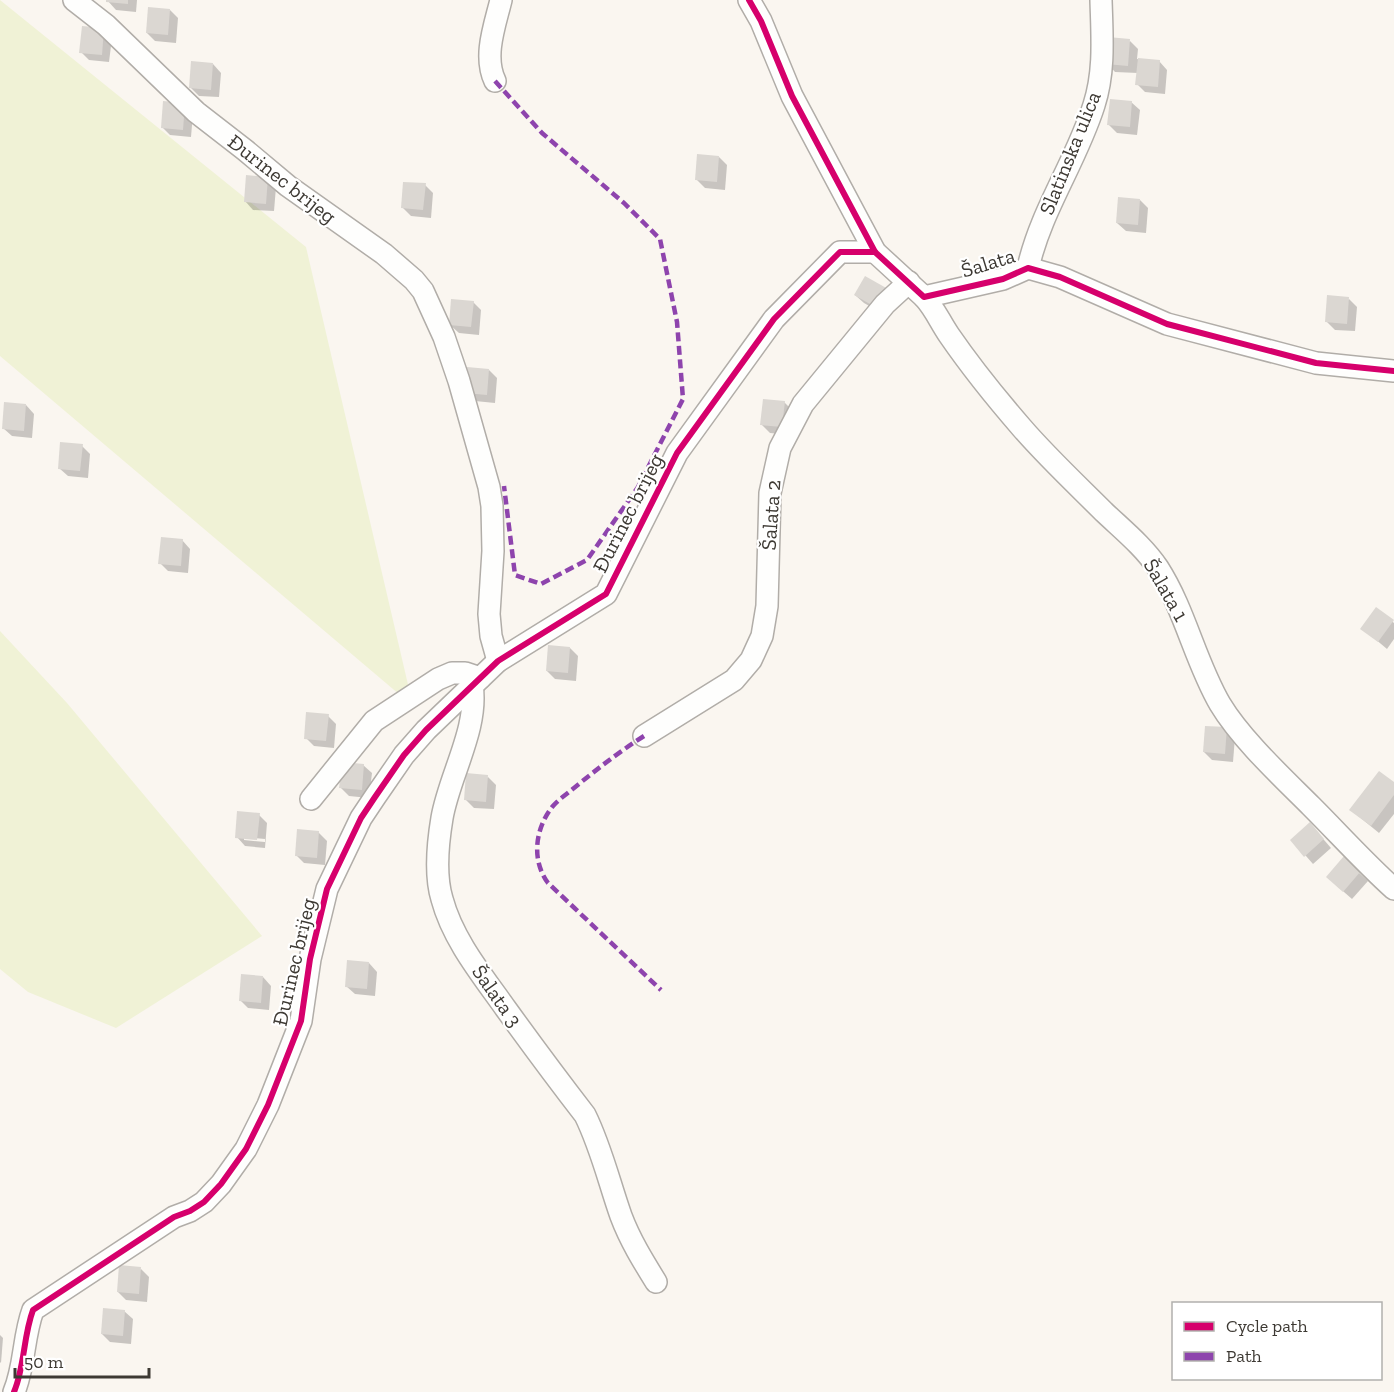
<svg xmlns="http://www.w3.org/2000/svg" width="1394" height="1392" font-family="'Zilla Slab',serif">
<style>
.green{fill:#f0f2d6}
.shadow{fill:#0003;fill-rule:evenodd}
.building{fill:#dbd7d2}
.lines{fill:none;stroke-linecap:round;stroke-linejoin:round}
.minor-casing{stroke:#b1ada8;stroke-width:24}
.minor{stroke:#fefefd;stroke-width:21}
.quiet{stroke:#8e44ad;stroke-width:4.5;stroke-dasharray:9 4.5;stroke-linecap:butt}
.cycleway-casing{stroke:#fff;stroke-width:10}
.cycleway{stroke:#d6006c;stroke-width:6}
.labels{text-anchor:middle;stroke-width:4.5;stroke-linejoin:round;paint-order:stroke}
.street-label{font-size:21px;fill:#3d3933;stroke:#fff}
</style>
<rect width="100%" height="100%" fill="#faf6f0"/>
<!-- green -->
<g class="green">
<path d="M0,0L306,247L413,706L0,356Z"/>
<path d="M0,631L67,703L262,936L116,1028L28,992L0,969Z"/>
</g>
<!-- shadow -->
<g class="shadow">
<path d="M107,0H137L136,12L116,10Z"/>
<path d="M170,10L178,18L176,43L155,41L147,33Z"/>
<path d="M83,28L112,38L109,62L89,60L81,52Z"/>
<path d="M1130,41L1138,49L1137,59L1159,61L1167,70L1165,94L1145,92L1137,84L1138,73L1115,72L1107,63Z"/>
<path d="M213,64L221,73L219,97L199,96L190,87Z"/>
<path d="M1131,102L1140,110L1137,135L1117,133L1109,125Z"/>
<path d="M164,103L193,113L191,137L170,135L162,127Z"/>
<path d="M719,157L727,165L725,190L705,188L697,180Z"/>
<path d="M267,179L276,187L274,211L253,210L245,201Z"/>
<path d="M425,185L433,193L431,218L411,216L403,208Z"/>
<path d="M1140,200L1148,208L1146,233L1126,231L1117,223Z"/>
<path d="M855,295L895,298L885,315L864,303Z"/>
<path d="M1349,299L1357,307L1355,331L1335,330L1326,321Z"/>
<path d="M473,302L481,310L479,335L459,333L450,325Z"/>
<path d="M489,370L497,378L495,403L475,401L466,393Z"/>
<path d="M784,402L792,410L790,435L770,433L762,425Z"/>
<path d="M26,405L34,414L32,438L12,436L3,428Z"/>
<path d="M82,446L90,454L88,478L68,476L59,468Z"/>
<path d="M182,540L190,549L188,573L168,571L160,563Z"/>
<path d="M1376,609L1394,623V639L1387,649L1362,628Z"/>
<path d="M570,648L578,656L576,681L555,679L547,671Z"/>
<path d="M328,716L336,724L334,748L314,746L306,738Z"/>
<path d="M1227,729L1235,737L1233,762L1212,760L1204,752Z"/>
<path d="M363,765L372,773L369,798L349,796L341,788Z"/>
<path d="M488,777L496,785L494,809L474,808L465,799Z"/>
<path d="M1394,784V814L1379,833L1351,810Z"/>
<path d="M259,815L267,823L265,848L245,846L237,837ZM244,837L265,839V842L244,840Z"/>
<path d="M318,832L327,841L325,865L304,863L296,855Z"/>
<path d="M1318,833L1331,848L1313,864L1292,840Z"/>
<path d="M1344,859L1368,881L1352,899L1336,885Z"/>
<path d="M369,963L377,972L375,996L355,994L346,986Z"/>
<path d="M263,977L271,986L269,1010L248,1008L240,1000Z"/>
<path d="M141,1269L149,1277L147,1302L126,1300L118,1292Z"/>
<path d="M124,1311L133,1319L131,1344L110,1342L102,1334Z"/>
<path d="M0,1335L3,1338L1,1363L0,1362Z"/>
</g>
<!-- building -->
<g class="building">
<path d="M106,0H128V4L106,2Z"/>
<path d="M148,7L170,9L168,35L146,33Z"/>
<path d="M82,26L104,28L102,55L79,53Z"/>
<path d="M1108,37L1130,39L1128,66L1106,64Z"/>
<path d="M1138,58L1160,60L1158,87L1135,85Z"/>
<path d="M191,61L213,63L211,90L189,88Z"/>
<path d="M1110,99L1132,101L1130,127L1107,125Z"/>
<path d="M163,101L185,103L183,130L161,128Z"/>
<path d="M697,154L719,156L717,182L695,180Z"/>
<path d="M246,175L268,177L266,204L244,202Z"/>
<path d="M403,182L426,183L423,210L401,208Z"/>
<path d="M1118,197L1140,199L1138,225L1116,223Z"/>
<path d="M865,276L888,289L877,308L854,295Z"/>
<path d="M1327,295L1349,297L1347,324L1325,322Z"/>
<path d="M451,299L474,301L471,327L449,325Z"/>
<path d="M467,367L489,369L487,395L465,393Z"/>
<path d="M763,399L785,401L782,427L760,425Z"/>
<path d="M4,402L26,404L24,431L2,429Z"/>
<path d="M60,442L83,444L80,471L58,469Z"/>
<path d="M161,537L183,539L181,566L158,564Z"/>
<path d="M1376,607L1394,620L1378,642L1360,629Z"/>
<path d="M548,645L570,647L568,673L546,671Z"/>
<path d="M306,712L329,714L326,741L304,739Z"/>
<path d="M1205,726L1227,727L1225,754L1203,752Z"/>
<path d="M342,762L364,764L362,790L339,788Z"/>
<path d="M1379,771L1394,782V795L1371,826L1349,810Z"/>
<path d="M466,773L488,775L486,802L464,800Z"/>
<path d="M237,811L260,813L257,840L235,838Z"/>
<path d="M1310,822L1324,839L1304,857L1290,840Z"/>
<path d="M297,829L319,831L317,858L295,856Z"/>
<path d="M1344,856L1361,871L1343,892L1326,877Z"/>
<path d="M347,960L369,962L367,989L345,987Z"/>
<path d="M241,974L263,976L261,1003L239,1001Z"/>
<path d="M119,1265L141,1267L139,1294L117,1292Z"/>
<path d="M103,1308L125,1310L123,1336L101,1334Z"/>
</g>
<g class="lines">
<defs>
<g id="minor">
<path d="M74,0L106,25L196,112L245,150L288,186L384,254L414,280L423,291L444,337L459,381L489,487L492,506L493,551L489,614L491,636L498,661"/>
<path d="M749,0L761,21L792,96L875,252L924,297L1003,279L1028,268L1060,277L1167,324L1316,363L1394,371"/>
<path d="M495,81C483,56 495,25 501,0"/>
<path d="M1028,268C1041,210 1076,162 1094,105C1105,71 1102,36 1101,0"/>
<path d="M924,297C935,309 940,322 949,335C971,367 996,398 1022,428C1047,457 1077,485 1104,512C1123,530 1144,547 1158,568C1185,610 1195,661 1220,704C1241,739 1282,777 1311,806C1339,834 1365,863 1394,889"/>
<path d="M472,685C479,728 449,776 442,818C438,842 435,876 442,899C453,940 482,975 506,1009C532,1045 558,1080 585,1115C601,1147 609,1182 621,1216C630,1240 643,1261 656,1282"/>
<path d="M644,736L734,680L751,660L762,636L767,606L770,493L780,448L803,404L885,304L909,282"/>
<path d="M311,799L374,721L438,679L452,673H465L480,678"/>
<path d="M14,1392C25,1366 23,1337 33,1310L174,1217L190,1211L204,1202L221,1184L246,1149L268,1105L301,1021L310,959L327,889L361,818L375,797L404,755L426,730L498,661L606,594L677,453L774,319L840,252H875"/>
</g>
</defs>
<!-- minor casing -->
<use href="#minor" class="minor-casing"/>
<!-- minor -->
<use href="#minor" class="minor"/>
<!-- quiet -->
<g class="quiet">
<path d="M495,81L542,133L624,203L660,239L677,322L683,399L638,487L587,560L541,584L515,575L504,486"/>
<path d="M644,736C619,752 597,769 574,788C567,794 559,799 553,806C535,828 531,860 548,883L661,990"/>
</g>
<defs>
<g id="cycleway">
<path d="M749,0L761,21L792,96L875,252L924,297L1003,279L1028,268L1060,277L1167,324L1316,363L1394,371"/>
<path d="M14,1392C25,1366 23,1337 33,1310L174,1217L190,1211L204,1202L221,1184L246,1149L268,1105L301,1021L310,959L327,889L361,818L375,797L404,755L426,730L498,661L606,594L677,453L774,319L840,252H875"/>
</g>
</defs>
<!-- cycleway casing -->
<use href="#cycleway" class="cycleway-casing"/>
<!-- cycleway -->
<use href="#cycleway" class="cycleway"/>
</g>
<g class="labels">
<!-- street labels -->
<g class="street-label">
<text transform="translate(1070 153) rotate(-68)" y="7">Slatinska ulica</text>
<text transform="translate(282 179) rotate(38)" y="7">Đurinec brijeg</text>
<text transform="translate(988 263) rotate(-17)" y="7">Šalata</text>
<text transform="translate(628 513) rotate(-63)" y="7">Đurinec brijeg</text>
<text transform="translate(771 515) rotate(-86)" y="7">Šalata 2</text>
<text transform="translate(1166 590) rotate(60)" y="7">Šalata 1</text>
<text transform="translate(294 962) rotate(-77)" y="7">Đurinec brijeg</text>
<text transform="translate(497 996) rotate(55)" y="7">Šalata 3</text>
</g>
</g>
<!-- legend -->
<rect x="1172" y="1302" width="210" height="78" fill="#ffffff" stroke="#b1b0ad" stroke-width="1.5"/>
<rect x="1184" y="1322" width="30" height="9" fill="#d6006c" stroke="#b1b0ad" stroke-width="1.5"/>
<text x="1226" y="1332" font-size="18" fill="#3d3933">Cycle path</text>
<rect x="1184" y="1352" width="30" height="9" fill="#8e44ad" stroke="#b1b0ad" stroke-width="1.5"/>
<text x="1226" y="1362" font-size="18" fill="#3d3933">Path</text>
<!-- scale -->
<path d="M15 1368v9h134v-9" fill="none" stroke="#3d3933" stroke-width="3"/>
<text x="24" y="1368" font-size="18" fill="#3d3933" stroke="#ffffff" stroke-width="4.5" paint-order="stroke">50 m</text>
</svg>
